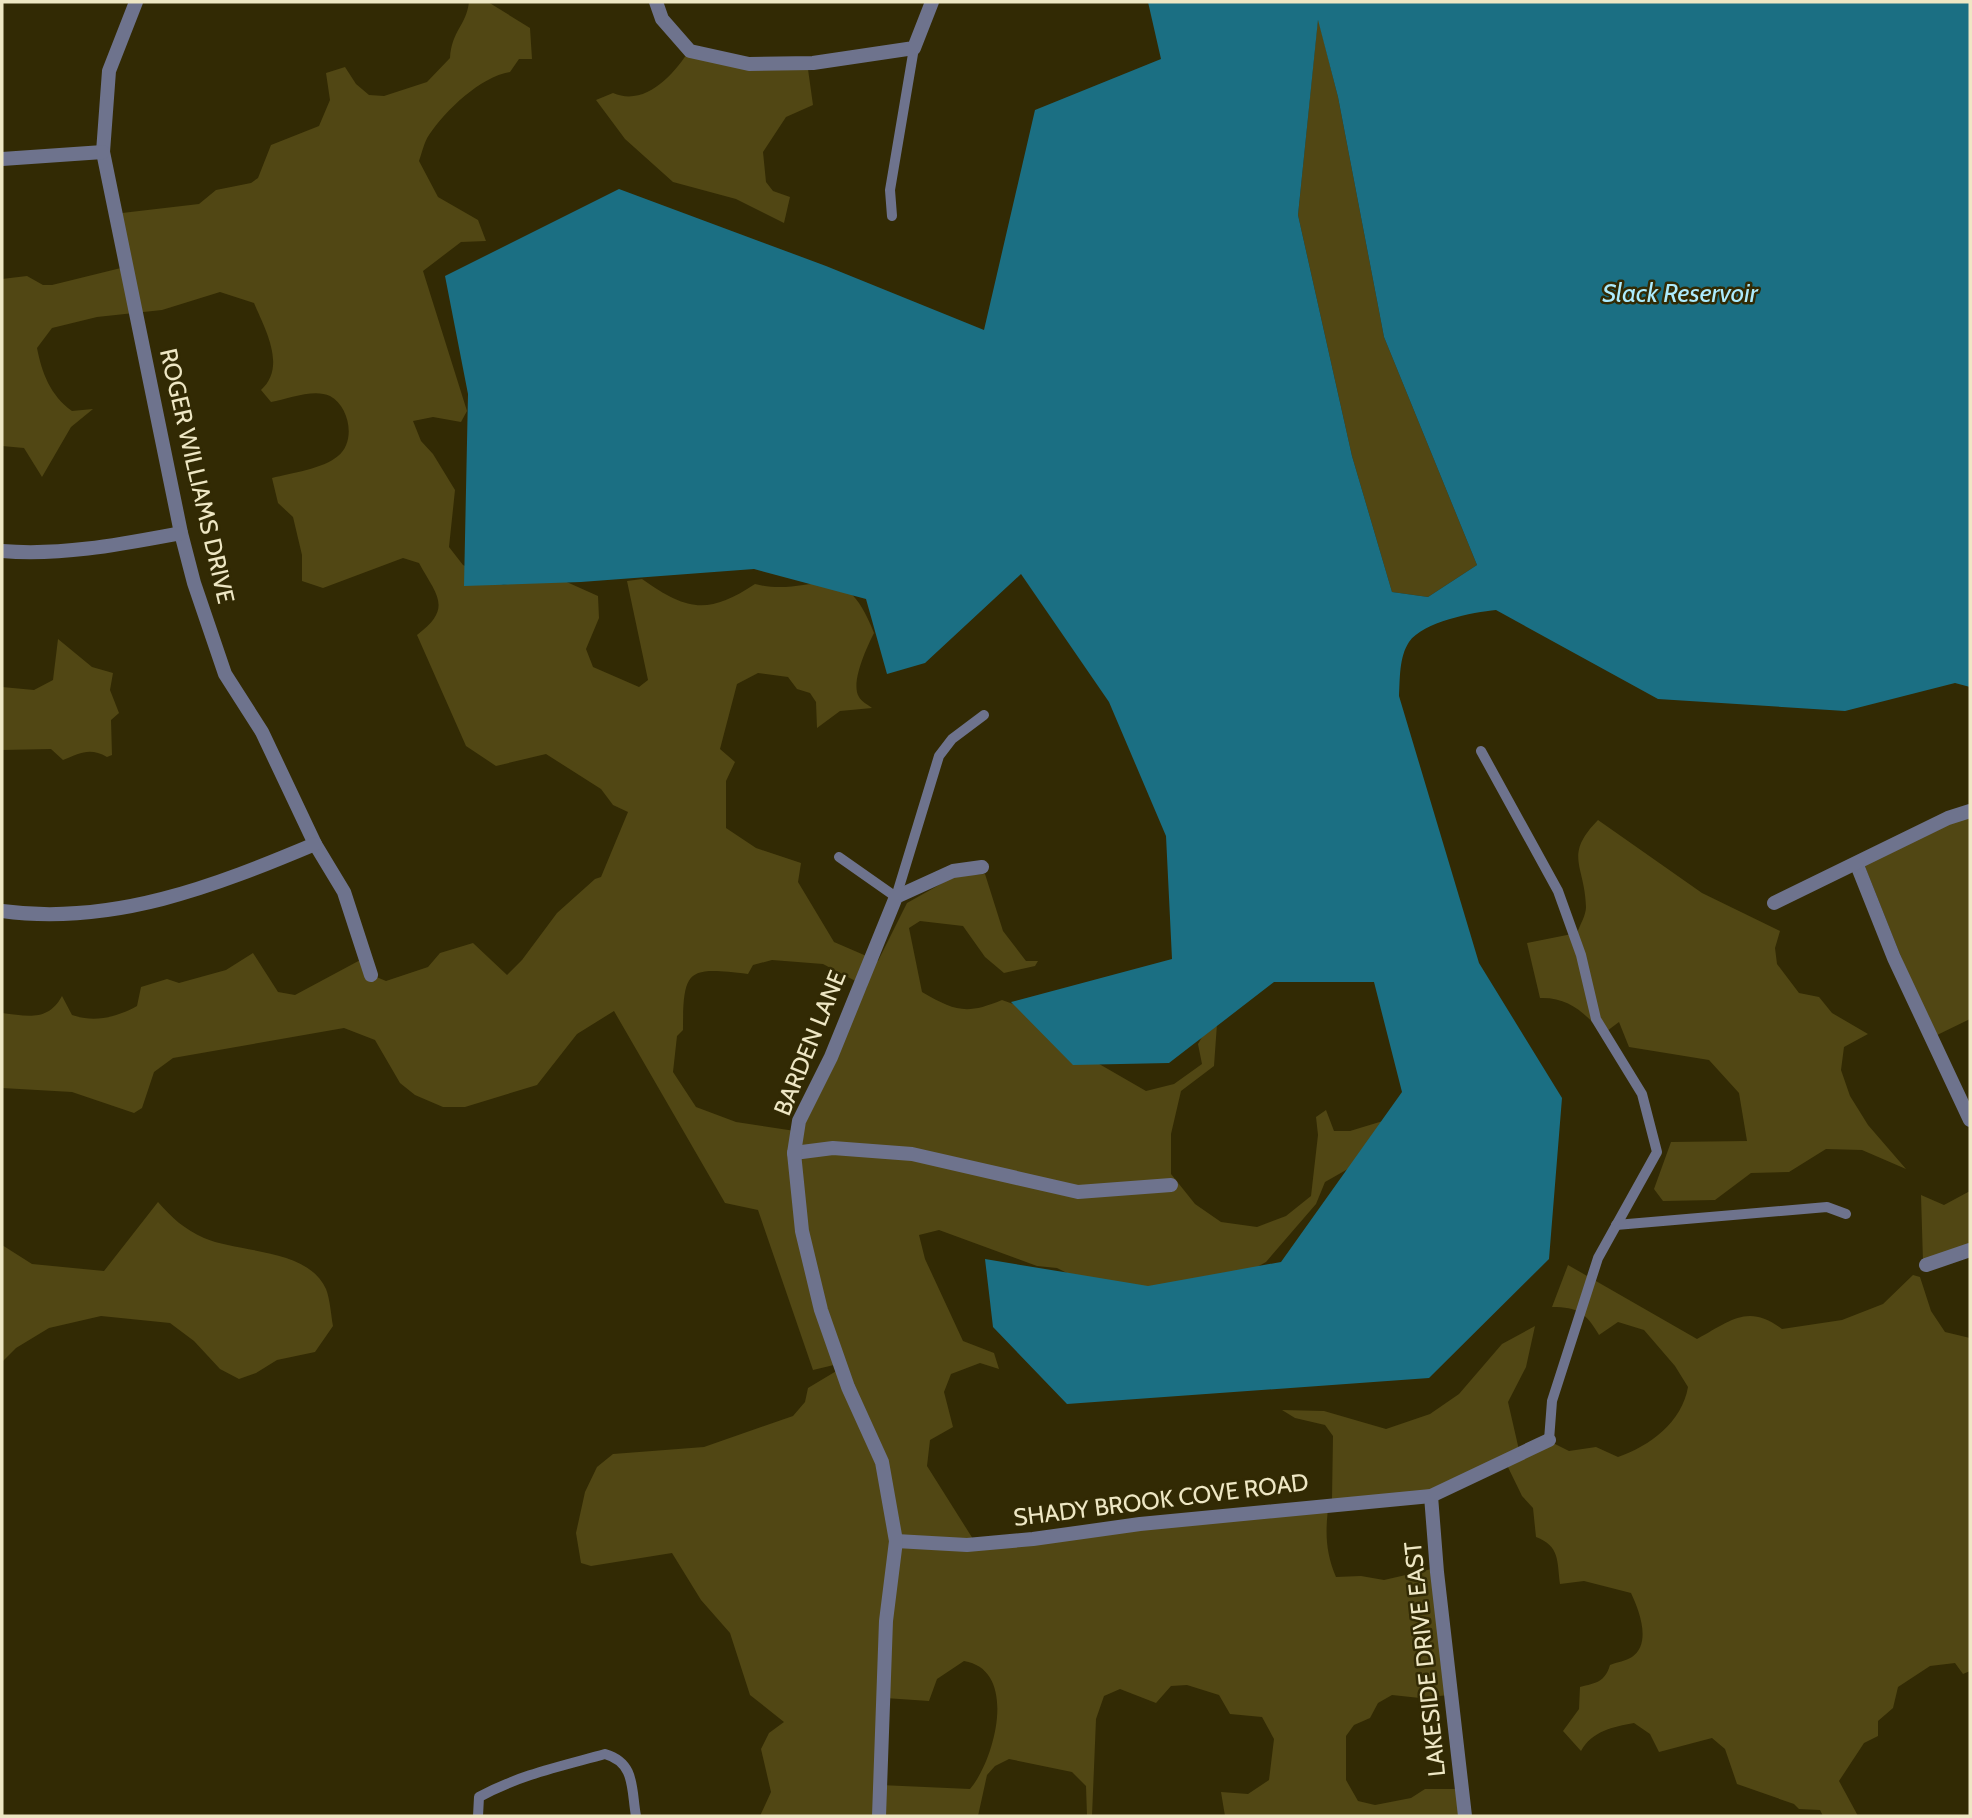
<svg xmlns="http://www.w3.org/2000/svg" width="1972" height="1818" font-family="Cabin,sans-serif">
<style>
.green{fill:#514714;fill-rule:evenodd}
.water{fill:#1b6f83;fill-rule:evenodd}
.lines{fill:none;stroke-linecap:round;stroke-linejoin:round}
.service{stroke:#6e738d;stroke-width:10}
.minor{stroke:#6e738d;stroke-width:14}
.labels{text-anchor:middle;stroke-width:5;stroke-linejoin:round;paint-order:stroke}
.street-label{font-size:24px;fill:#eee7c4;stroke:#322a04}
.water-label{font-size:26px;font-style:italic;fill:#adebfd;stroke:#322a04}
</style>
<rect width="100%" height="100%" fill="#322a04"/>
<!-- green -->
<g class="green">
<path d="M469,2H488L530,28L532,59H519L510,72C480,77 446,110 429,135C424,142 422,153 419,161L438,197L478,220L486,241L461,242L423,271L467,411L461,422L433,417L413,421L421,441L433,454L455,490L449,547L463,565L503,585L551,575L598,596L599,618L586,649L593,667L639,687L648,680L627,581L642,579C687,611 708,615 755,584C812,599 842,550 874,633C867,647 850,683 859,697C861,701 868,705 872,708L840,711L817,728L816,702L810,693L797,689L788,677L758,673L737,684L720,749L735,762L726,781V828L756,848L801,863L798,882L834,942L878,961L907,903L955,876L985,874L1003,931L1026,961H1038L1035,966L1004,973L985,957L963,926L920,921L909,928L922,992C955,1011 966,1015 1002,1000L1019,1006L1068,1046L1146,1091L1174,1084L1202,1064L1198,1044L1218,1010L1214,1066L1181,1091L1171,1134V1174L1195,1204L1221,1222L1257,1227L1286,1216L1311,1196L1318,1135L1316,1117L1326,1110L1334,1131H1350L1396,1117L1390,1145L1325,1182L1316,1204L1266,1262L1215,1290L1174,1306L1081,1280L1057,1268L1037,1266L939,1230L919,1235L925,1259L963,1341L994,1353L999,1369L980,1363L951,1374L944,1392L953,1427L930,1440L927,1466L973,1539L1332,1499L1333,1436L1325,1425L1295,1418L1282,1410L1324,1411L1386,1429L1430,1414L1459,1394L1502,1344L1535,1326L1526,1367L1508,1402L1519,1450L1545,1439L1569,1451L1596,1447L1618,1457C1650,1446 1682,1422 1688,1387L1675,1366L1644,1330L1618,1322L1599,1335C1586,1313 1578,1307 1552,1307L1568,1265L1697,1339C1730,1321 1748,1303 1782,1329L1842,1320L1883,1304L1913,1275L1920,1277L1931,1311L1945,1332L1970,1338V1671L1963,1674L1955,1663L1930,1666L1898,1687L1893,1708L1878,1721V1736L1864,1743L1839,1781L1858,1816H1823L1820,1810L1799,1809L1794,1804L1737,1784L1725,1749L1712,1738L1659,1752L1650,1734L1634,1723C1613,1727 1592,1731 1581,1751L1563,1731L1579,1709L1580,1687C1596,1683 1605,1682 1610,1665C1617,1662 1626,1661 1632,1657C1652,1643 1639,1610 1631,1593L1584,1581L1560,1584C1557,1561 1560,1546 1536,1537L1533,1508L1522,1496L1505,1461L1431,1494L1329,1502C1325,1530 1325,1551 1336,1577L1361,1576L1384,1580L1436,1568L1449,1695L1420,1698L1392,1695L1378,1703L1370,1718L1354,1725L1346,1736V1780L1358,1801L1375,1805L1411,1798L1425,1789H1461L1464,1816H1225L1221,1792L1248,1794L1269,1780L1274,1739L1262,1717L1230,1714L1219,1695L1187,1685L1171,1686L1156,1703L1120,1689L1104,1696L1096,1719L1092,1816H1087L1086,1786L1072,1772L1009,1759L995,1766L987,1775L978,1816H760L771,1792L761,1749L769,1733L784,1722L750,1695L730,1633L701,1600L672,1553L591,1566L581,1563L576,1533L585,1492L597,1467L613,1454L704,1447L793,1416L805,1402L808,1388L838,1370V1364L813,1370L758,1210L725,1203L614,1011L577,1034L537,1085L465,1107H443L415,1095L400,1083L375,1040L344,1028L173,1058L154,1072L142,1108L134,1113L72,1092L2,1088V1013C27,1016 48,1022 62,996L72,1015C95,1023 117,1017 137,1006L141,987L167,979L179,983L226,970L253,953L278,992L295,995L364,958L374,976L386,981L428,967L440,953L473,943L507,975L522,960L557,913L595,879L601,877L628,812L613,805L601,789L546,754L496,766L466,746L417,635C453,608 437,596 419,563L403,558L323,588L302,581V555L293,517L278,503L272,478C291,473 323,469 338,456C356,442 350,407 330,396C314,388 288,399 271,402L261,390C287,367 265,329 254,303L220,292L162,310L97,317L52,328L37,348C42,373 50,395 72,411L93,409L71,427L42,477L24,448L2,446V279L27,276L43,285H52L125,267L122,213L199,204L216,190L251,183L258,178L271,145L319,126L330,100L326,73L345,67L356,84L369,95L384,96L427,82L450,58C452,30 466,26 469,2ZM772,960L823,964L867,987L808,1099L795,1131L736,1122L696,1107L673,1072L677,1036L683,1030C683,968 688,967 748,974L753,965ZM964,1661C1019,1670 995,1760 970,1789L880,1785L885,1698L929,1701L937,1679Z"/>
<path d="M1318,18L1338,97L1384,337L1477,565L1428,597L1392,592L1352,456L1298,215Z"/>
<path d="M690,49L750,62H807L813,105L786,117L763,152L766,182L773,191L790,197L784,223L736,199L673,182L625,139L596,100L613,93C645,107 674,75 690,49Z"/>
<path d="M58,639L92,667L113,673L110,690L119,713L111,720L112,755L107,757C90,747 80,753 63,760L51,749L2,750V687L34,690L53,680Z"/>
<path d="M1970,809V1019L1933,1037L1862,859Z"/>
<path d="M1598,820L1702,893L1780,931L1775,948L1777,964L1799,993L1819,997L1832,1013L1868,1034L1844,1047L1841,1070L1850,1096L1868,1125L1906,1169L1862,1150L1826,1149L1789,1172L1751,1173L1715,1200L1663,1201L1654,1189L1671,1142L1747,1141L1739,1093L1709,1060L1629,1047L1619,1022L1603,1034C1585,1013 1569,997 1540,998L1527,943L1577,933C1580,925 1586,915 1586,907C1585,865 1563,856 1598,820Z"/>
<path d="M1970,1191V1248L1923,1262L1921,1195L1944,1205Z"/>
<path d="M158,1202C172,1218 184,1229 204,1238C238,1253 308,1248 326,1289C330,1299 331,1315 333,1326L315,1352L277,1360L256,1373L239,1379L220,1369L194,1341L170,1323L101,1316L49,1328L16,1348L2,1362V1245L32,1264L104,1271Z"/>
</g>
<!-- water -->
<path class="water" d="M1148,2H1970V687L1955,683L1845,711L1658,699L1496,610C1473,612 1423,622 1409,642C1399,657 1400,679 1399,696L1479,963L1562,1098L1549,1259L1429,1378L1067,1404L993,1327L985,1259L1148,1286L1281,1262L1402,1092L1374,982H1274L1169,1063L1073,1065L1011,1002L1172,959L1166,836L1109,702L1021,574L925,663L887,674L866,599L754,569L581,582L464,586L468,394L445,276L619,189L826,266L984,330L1035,110L1161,59ZM1318,20L1338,97L1384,337L1477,565L1428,597L1392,592L1352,456L1298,215Z"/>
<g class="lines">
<!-- service -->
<g class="service">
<path d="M892,216L890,190L914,48"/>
<path d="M1481,751L1558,891L1581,955L1596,1019L1642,1094L1657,1152L1598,1258L1552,1401L1549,1440"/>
<path d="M839,857L896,897L939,756L952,739L984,715"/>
<path d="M1616,1225L1827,1207L1846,1214"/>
<path d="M478,1816L479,1797C519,1775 562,1766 605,1754C636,1763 631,1789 636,1816"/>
</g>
<!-- minor -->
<g class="minor">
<path d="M136,2L109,71L103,152L181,533L194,583L225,674L262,732L315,844L344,892L371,975"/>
<path d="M656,2L662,19L690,51L749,64L813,63L914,48L932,2"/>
<path d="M2,159L103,152"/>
<path d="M2,551C62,556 122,544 181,533"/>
<path d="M1857,865L1894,958L1970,1120"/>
<path d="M1774,903L1948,818L1970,811"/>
<path d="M2,911C113,926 215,886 315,844"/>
<path d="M794,1153L833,1148L912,1154L1078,1192L1171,1185"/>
<path d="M1926,1265L1970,1250"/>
<path d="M1431,1496L1437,1572L1465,1816"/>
<path d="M896,1541L967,1545L1033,1539L1140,1524L1431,1496L1549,1440"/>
<path d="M879,1816L886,1621L896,1541L882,1462L848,1387L821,1310L802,1231L794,1153L799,1121L831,1057L896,897L953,871L982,867"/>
</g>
</g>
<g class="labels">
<!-- street labels -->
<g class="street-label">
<text transform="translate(197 476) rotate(77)" y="8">ROGER WILLIAMS DRIVE</text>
<text transform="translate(810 1043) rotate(-68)" y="8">BARDEN LANE</text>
<text transform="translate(1161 1500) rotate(-7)" y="8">SHADY BROOK COVE ROAD</text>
<text transform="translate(1425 1659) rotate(-96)" y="8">LAKESIDE DRIVE EAST</text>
</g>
<!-- water labels -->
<g class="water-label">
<text x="1680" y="302">Slack Reservoir</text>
</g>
</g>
<!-- border -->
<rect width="1972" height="1818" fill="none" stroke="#eee7c4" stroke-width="7"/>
</svg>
